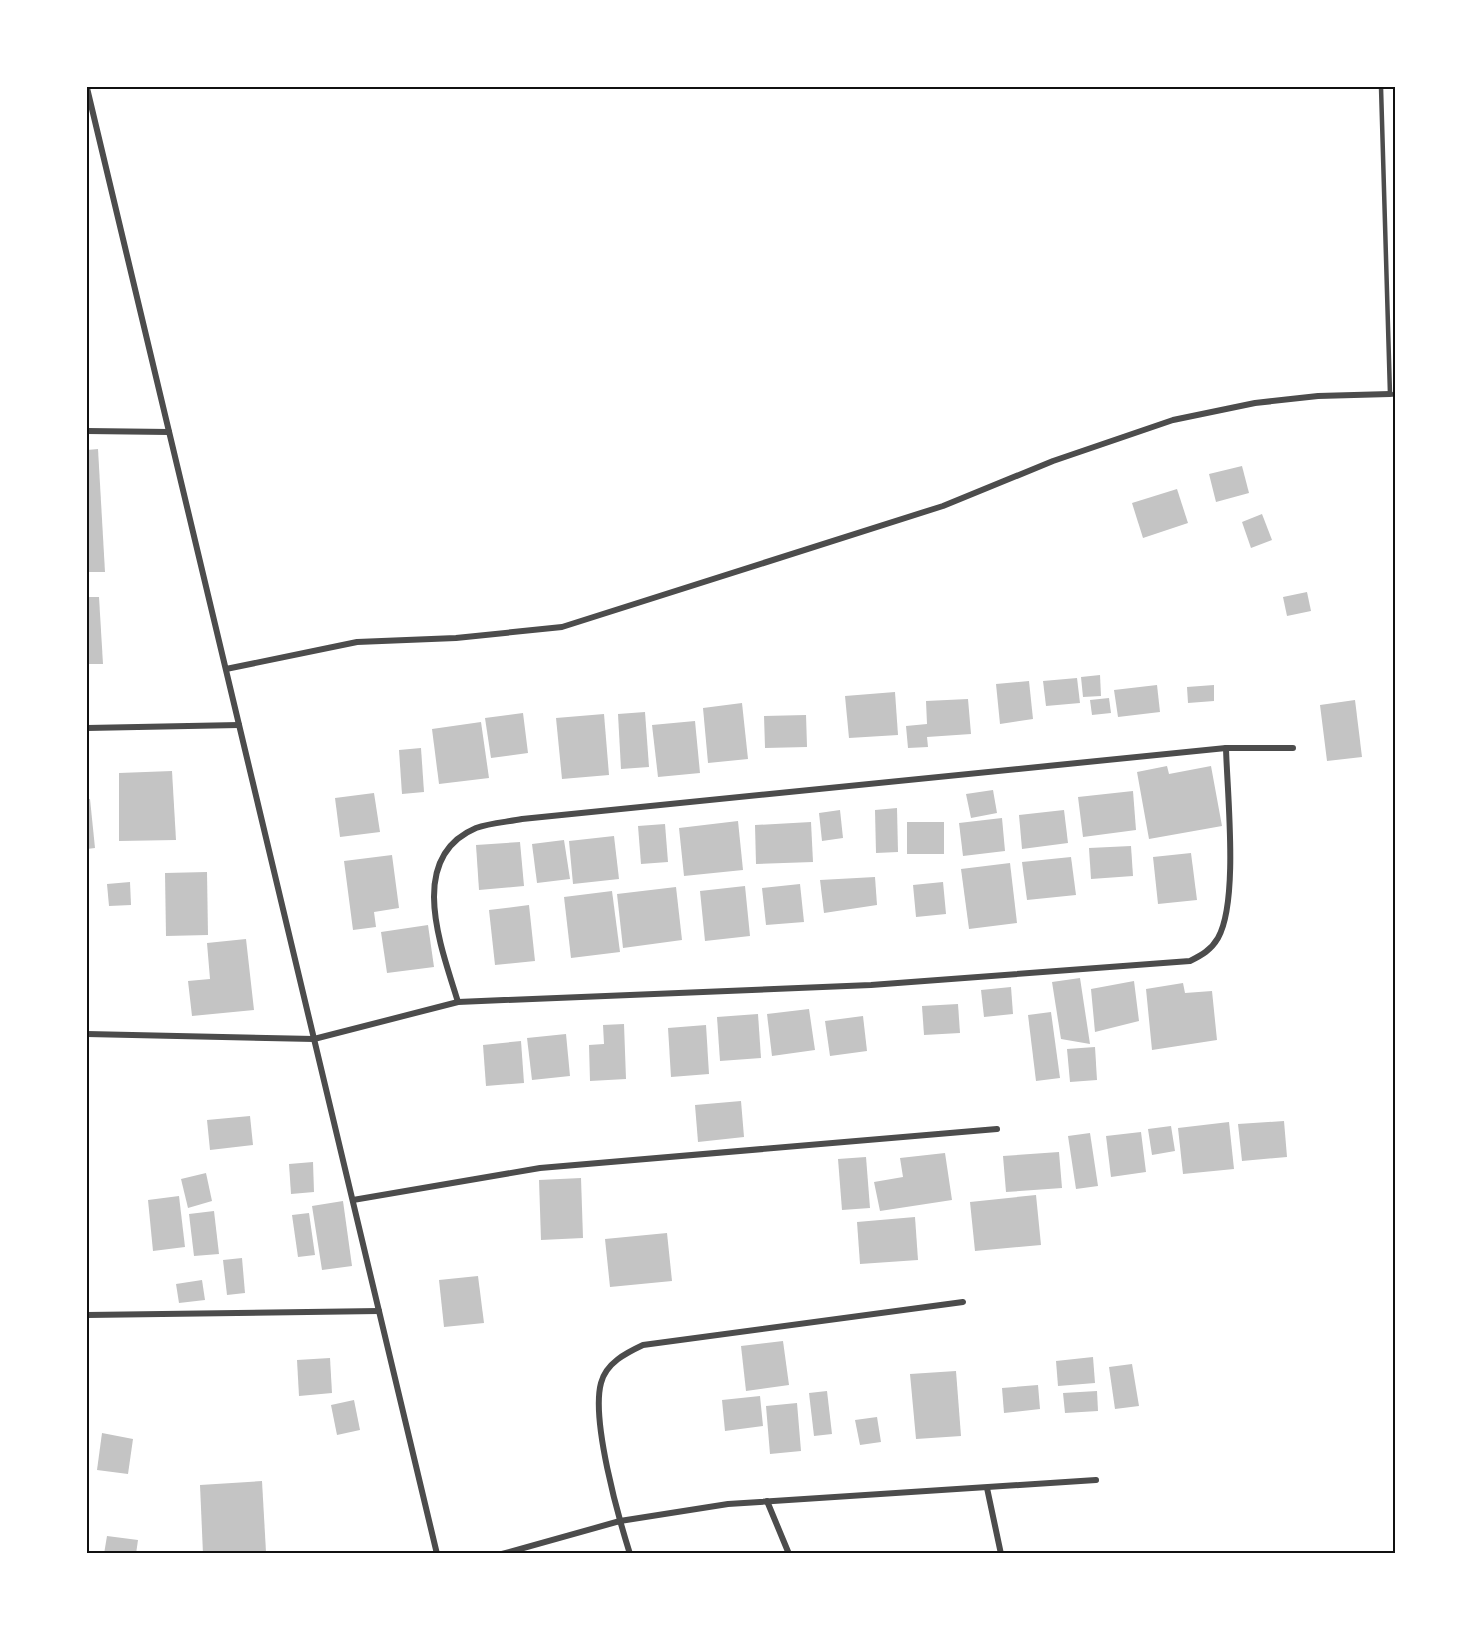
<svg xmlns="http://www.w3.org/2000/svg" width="1483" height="1641" font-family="Karla,sans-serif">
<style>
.building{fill:#c4c4c4}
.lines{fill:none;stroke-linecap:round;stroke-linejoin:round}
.service{stroke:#4c4c4c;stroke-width:4.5}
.minor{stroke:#4c4c4c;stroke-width:6}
.neatline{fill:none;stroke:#111;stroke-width:2}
</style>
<rect width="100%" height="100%" fill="#fff"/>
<!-- building -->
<g class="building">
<path d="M98,449L105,572H87V450Z"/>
<path d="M1242,466L1249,493L1216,502L1209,474Z"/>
<path d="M1177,489L1188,523L1143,538L1132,503Z"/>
<path d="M1262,514L1272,540L1251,548L1242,522Z"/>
<path d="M1307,592L1311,611L1287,616L1283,597Z"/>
<path d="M87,597H99L103,664H87Z"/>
<path d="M1100,675L1101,696L1083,697L1081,677Z"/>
<path d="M1077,678L1080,703L1046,706L1043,681Z"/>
<path d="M1029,681L1033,719L1000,724L996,684Z"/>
<path d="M1157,685L1160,712L1118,717L1114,690Z"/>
<path d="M1214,685V701L1188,703L1187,687Z"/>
<path d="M895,692L898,735L849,738L845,696Z"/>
<path d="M1109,698L1111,713L1092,715L1090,700Z"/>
<path d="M968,699L971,734L927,737L928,747L908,748L906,726L927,724L926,701Z"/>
<path d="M1355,700L1362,757L1327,761L1320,705Z"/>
<path d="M742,703L748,759L708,763L703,708Z"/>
<path d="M645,712L649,767L621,769L618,714Z"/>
<path d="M523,713L528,753L491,758L485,718Z"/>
<path d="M604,714L609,775L562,779L556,718Z"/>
<path d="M806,715L807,747L765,748L764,716Z"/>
<path d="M695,721L700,773L658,777L652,725Z"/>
<path d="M481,722L489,778L439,784L432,729Z"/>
<path d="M421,748L424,792L402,794L399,750Z"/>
<path d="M1167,766L1169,774L1211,766L1222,826L1149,839L1137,772Z"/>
<path d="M172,771L176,840L119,841V773Z"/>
<path d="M993,790L997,813L971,818L966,794Z"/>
<path d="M1133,791L1136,830L1083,837L1078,797Z"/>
<path d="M374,793L380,832L340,837L335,798Z"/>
<path d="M87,799H90L95,848L87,849Z"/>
<path d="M897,808L898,852L876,853L875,810Z"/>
<path d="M840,810L843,838L822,841L819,813Z"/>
<path d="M1064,810L1068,843L1022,849L1019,815Z"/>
<path d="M1002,818L1005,851L963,856L959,823Z"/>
<path d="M738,821L743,870L684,876L679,828Z"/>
<path d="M811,822L813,862L756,864L755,825Z"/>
<rect x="907" y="822" width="37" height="32"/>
<path d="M665,824L668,862L641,864L638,826Z"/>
<path d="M614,836L619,879L573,884L569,841Z"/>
<path d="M564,840L570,879L537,883L532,844Z"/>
<path d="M520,842L524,886L479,890L476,845Z"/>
<path d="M1131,846L1133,876L1091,879L1089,848Z"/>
<path d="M1191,853L1197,900L1158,904L1153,857Z"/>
<path d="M392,855L399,908L374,912L376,927L353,930L344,861Z"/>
<path d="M1071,857L1076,895L1027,900L1022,862Z"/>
<path d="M1010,863L1017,923L969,929L961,869Z"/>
<path d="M207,872L208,935L166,936L165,873Z"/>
<path d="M875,877L877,905L824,913L820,880Z"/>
<path d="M130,882L131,905L109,906L107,884Z"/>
<path d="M943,882L946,914L916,917L913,885Z"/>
<path d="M800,884L804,922L766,925L762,888Z"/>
<path d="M745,886L750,936L705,941L700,891Z"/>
<path d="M676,887L682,940L623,948L617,894Z"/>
<path d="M612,891L620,952L571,958L564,897Z"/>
<path d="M529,905L535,961L495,965L489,910Z"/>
<path d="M428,925L434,967L387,973L381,932Z"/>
<path d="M246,939L254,1010L192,1016L188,981L210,979L207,943Z"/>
<path d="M1080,978L1090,1044L1061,1039L1052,982Z"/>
<path d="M1134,981L1139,1021L1095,1032L1091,989Z"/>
<path d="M1183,983L1185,993L1212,991L1217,1040L1152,1050L1146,989Z"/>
<path d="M1011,987L1013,1014L984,1017L981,990Z"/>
<path d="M958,1004L960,1033L924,1035L922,1006Z"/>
<path d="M809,1009L815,1050L772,1056L767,1014Z"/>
<path d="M1051,1012L1060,1078L1036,1081L1028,1015Z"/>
<path d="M758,1014L761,1058L720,1061L717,1017Z"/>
<path d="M863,1016L867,1051L830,1056L825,1021Z"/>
<path d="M624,1024L626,1079L590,1081L589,1045L604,1044L603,1025Z"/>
<path d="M706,1025L709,1074L671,1077L668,1028Z"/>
<path d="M566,1034L570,1076L532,1080L527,1038Z"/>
<path d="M521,1041L524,1083L486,1086L483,1045Z"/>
<path d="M1095,1047L1097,1080L1070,1082L1067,1049Z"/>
<path d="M741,1101L744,1137L698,1142L695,1105Z"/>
<path d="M250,1116L253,1145L210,1150L207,1120Z"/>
<path d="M1284,1121L1287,1157L1242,1161L1238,1124Z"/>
<path d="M1229,1122L1234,1169L1183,1174L1178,1128Z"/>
<path d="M1171,1126L1175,1151L1152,1155L1148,1129Z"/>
<path d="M1141,1132L1146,1172L1111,1177L1106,1136Z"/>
<path d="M1090,1133L1098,1186L1076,1189L1068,1136Z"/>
<path d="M1059,1152L1062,1188L1006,1192L1003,1156Z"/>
<path d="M945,1153L952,1200L880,1211L874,1182L903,1177L900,1158Z"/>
<path d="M866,1157L870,1208L842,1210L838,1159Z"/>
<path d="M313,1162L314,1192L291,1194L289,1164Z"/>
<path d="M206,1173L212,1201L188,1208L181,1179Z"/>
<path d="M581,1178L583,1238L541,1240L539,1180Z"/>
<path d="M1036,1195L1041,1245L975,1251L970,1202Z"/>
<path d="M179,1196L185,1247L153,1251L148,1200Z"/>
<path d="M343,1201L352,1266L322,1270L312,1206Z"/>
<path d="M214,1211L219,1254L194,1256L189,1214Z"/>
<path d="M309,1213L315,1255L298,1257L292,1215Z"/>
<path d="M915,1217L918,1260L860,1264L857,1222Z"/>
<path d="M667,1233L672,1281L610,1287L605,1239Z"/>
<path d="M242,1258L245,1293L227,1295L223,1260Z"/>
<path d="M478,1276L484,1323L444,1327L439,1280Z"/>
<path d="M202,1280L205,1300L179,1303L176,1284Z"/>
<path d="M783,1341L789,1385L746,1391L741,1346Z"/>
<path d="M1093,1357L1095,1383L1058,1386L1056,1361Z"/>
<path d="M330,1358L332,1393L299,1396L297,1360Z"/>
<path d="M1132,1364L1139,1406L1115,1409L1109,1367Z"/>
<path d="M956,1371L961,1436L916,1439L910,1374Z"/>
<path d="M1038,1385L1040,1409L1004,1413L1002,1388Z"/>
<path d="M827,1391L832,1434L814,1436L809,1393Z"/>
<path d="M1097,1391L1098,1411L1065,1413L1063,1393Z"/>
<path d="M760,1396L763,1426L725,1431L722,1400Z"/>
<path d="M354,1400L360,1430L337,1435L331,1405Z"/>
<path d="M797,1403L801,1451L770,1454L766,1406Z"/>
<path d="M877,1417L881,1442L860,1445L855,1420Z"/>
<path d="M102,1433L133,1439L128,1474L97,1470Z"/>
<path d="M262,1481L266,1552L203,1554L200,1485Z"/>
<path d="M107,1536L138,1540L136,1554H104Z"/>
</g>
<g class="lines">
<!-- service -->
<path class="service" d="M1381,87L1390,394L1396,395"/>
<!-- minor -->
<g class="minor">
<path d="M87,88L437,1554"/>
<path d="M87,431L169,432"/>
<path d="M226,669L357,642L456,638L562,627L943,506L1053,461L1173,420L1255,403L1318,396L1390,394"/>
<path d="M87,728L239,725"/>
<path d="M458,1002C442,949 405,858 476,828C490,823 507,822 522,819L1226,748H1293"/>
<path d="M87,1034L314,1039L458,1002L871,985L1190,961C1202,955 1211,950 1218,938C1239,901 1227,792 1226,748"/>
<path d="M353,1200L540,1168L997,1129"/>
<path d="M87,1315L379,1311"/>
<path d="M987,1488L1001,1554"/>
<path d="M767,1501L789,1554"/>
<path d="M502,1554L620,1521L728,1504L1096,1480"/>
<path d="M630,1554C618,1516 591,1420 601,1383C606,1363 626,1353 643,1345L963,1302"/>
</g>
</g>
<!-- border -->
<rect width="1483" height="1641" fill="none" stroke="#ffffff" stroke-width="177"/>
<rect x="88" y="88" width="1306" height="1464" class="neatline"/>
</svg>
